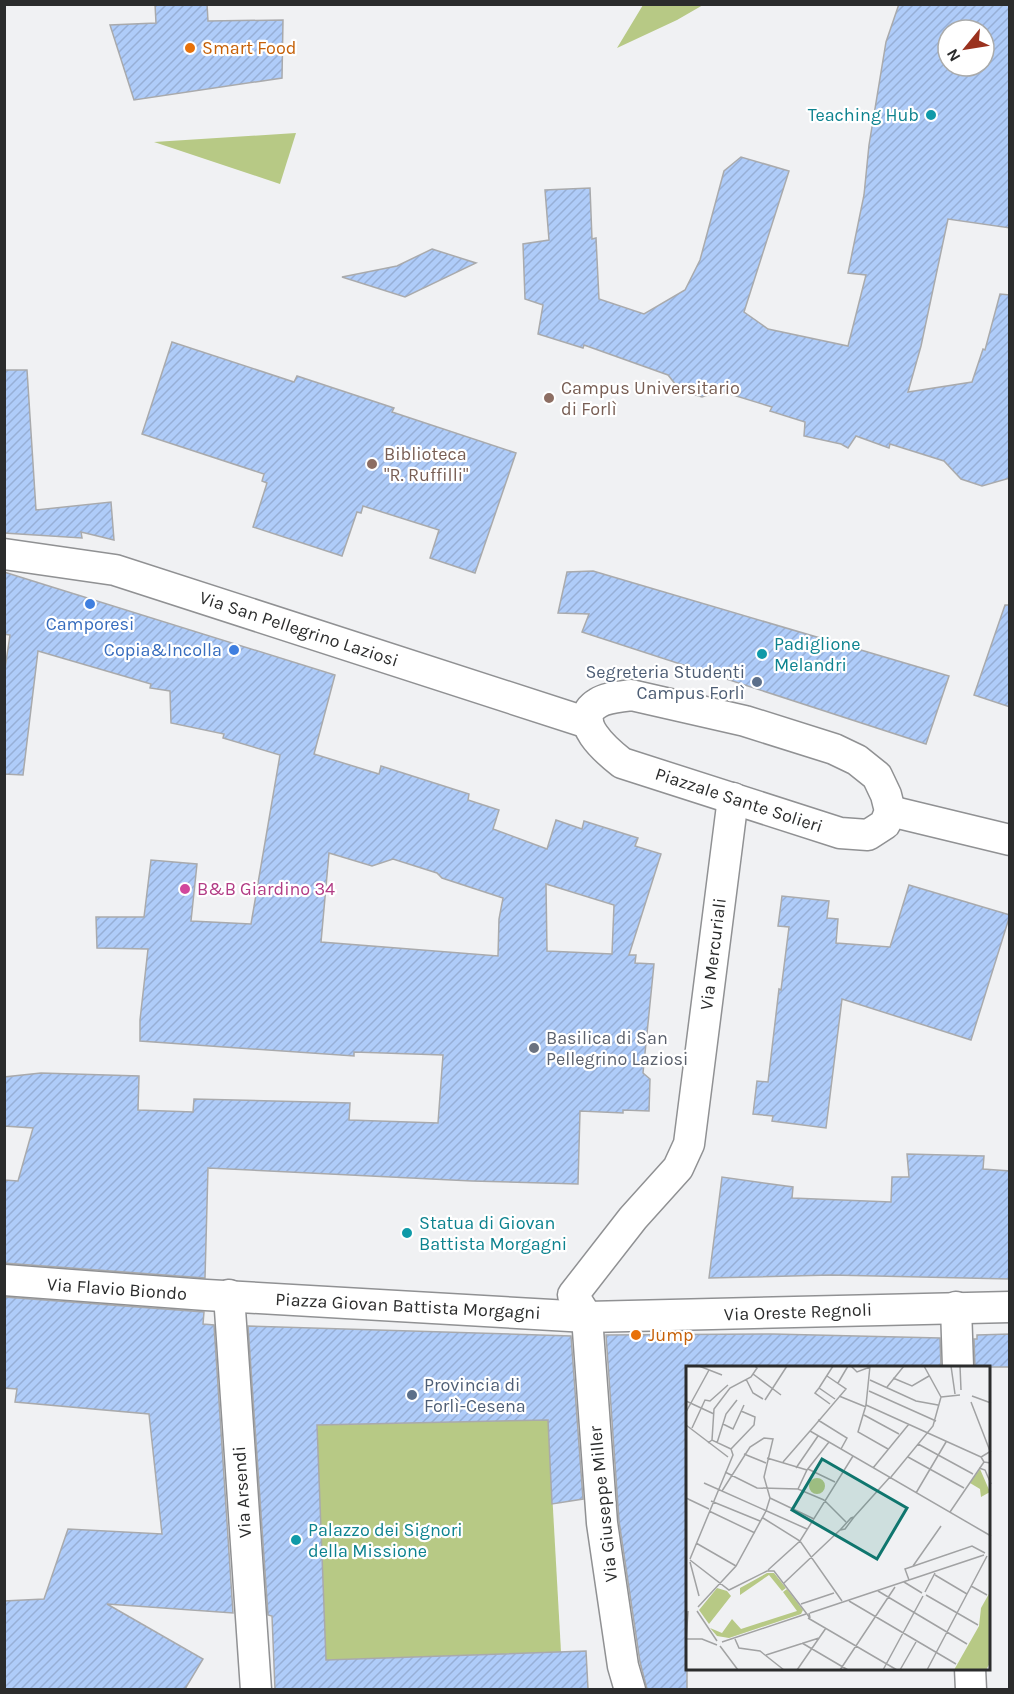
<svg xmlns="http://www.w3.org/2000/svg" width="1014" height="1694" font-family="Karla,sans-serif">
<style>
.green{fill:#b7c985}
.building{fill:url(#building-hatch);stroke:#a9aaac;stroke-width:1.5;fill-rule:evenodd}
.lines{fill:none;stroke-linecap:round;stroke-linejoin:round}
.street-casing{stroke:#909193;stroke-width:33}
.street{stroke:#fff;stroke-width:30}
.food-dot{fill:#e8710a;stroke:#fff;stroke-width:2}
.culture-dot{fill:#0f9aa8;stroke:#fff;stroke-width:2}
.education-dot{fill:#8d6e63;stroke:#fff;stroke-width:2}
.shop-dot{fill:#3f7fe0;stroke:#fff;stroke-width:2}
.service-dot{fill:#5c6f8a;stroke:#fff;stroke-width:2}
.hotel-dot{fill:#d1479c;stroke:#fff;stroke-width:2}
.worship-dot{fill:#6b7280;stroke:#fff;stroke-width:2}
.labels{text-anchor:middle;stroke-width:4.5;stroke-linejoin:round;paint-order:stroke}
.food-label{font-size:18px;fill:#c56008;stroke:#fff;text-anchor:start}
.culture-label{font-size:18px;fill:#0d838f;stroke:#fff;text-anchor:start}
.education-label{font-size:18px;fill:#785e54;stroke:#fff;text-anchor:start}
.shop-label{font-size:18px;fill:#366cbe;stroke:#fff}
.street-label{font-size:18px;fill:#2b2c2c;stroke:#fff}
.service-label{font-size:18px;fill:#4e5e75;stroke:#fff;text-anchor:end}
.hotel-label{font-size:18px;fill:#b23c85;stroke:#fff;text-anchor:start}
.worship-label{font-size:18px;fill:#5b616d;stroke:#fff;text-anchor:start}
.inset-road{fill:none;stroke:#a1a2a3;stroke-width:1.5}
.view{fill:#0f766e;fill-opacity:0.15;stroke:#0f766e;stroke-width:3}
.inset-edge{fill:none;stroke:#2b2c2c;stroke-width:3}
</style>
<defs>
<pattern id="building-hatch" width="6" height="6" patternUnits="userSpaceOnUse" patternTransform="scale(1.5)"><rect width="6" height="6" fill="#afccf9"/><path d="M-1 1l2-2M0 6l6-6M5 7l2-2" fill="none" stroke="#97afd6"/></pattern>
</defs>
<rect width="100%" height="100%" fill="#f0f1f3"/>
<!-- green -->
<g class="green">
<path d="M643,5V4L703,5L677,20L617,48Z"/>
<path d="M296,133L280,184L154,142Z"/>
<path d="M548,1420L561,1652L326,1660L317,1425Z"/>
</g>
<!-- building -->
<g class="building">
<path d="M155,4H207L208,21L283,20L282,78L134,100L110,25L156,23Z"/>
<path d="M899,4H1010V228L948,219L921,346L908,392L972,382L983,349L985,350L1000,294L1010,295V478L982,486L961,479L944,461L890,444L889,448L856,436L848,448L841,444L804,436L805,422L770,411L772,407L720,391L702,397L680,390L668,375L584,345L583,348L538,334L543,305L525,299L523,244L549,240L545,190L590,188L592,239L596,238L599,299L644,314L685,290L700,260L724,171L741,157L789,171L744,312L768,329L848,346L866,275L848,273L864,195L869,145L886,42ZM948,30H984V66H948Z"/>
<path d="M432,249L476,263L405,297L342,277L397,266Z"/>
<path d="M172,342L294,382L297,376L394,408L392,412L516,453L475,573L430,558L439,530L363,506L361,513L357,512L342,556L253,527L267,483L262,481L264,474L142,434Z"/>
<path d="M4,370H27L36,510L111,502L114,540L81,532L82,538L4,533Z"/>
<path d="M593,571L949,676L926,744L582,632L589,614L558,613L567,572Z"/>
<path d="M4,572L335,675L314,754L379,774L381,766L469,794L468,800L499,810L493,829L547,849L556,820L582,829L584,821L638,838L635,846L661,854L629,955H636L635,963L654,964L643,1073L650,1079L649,1111L623,1110V1113L580,1111L578,1184L472,1181L208,1168L205,1278L4,1263V1180L18,1181L33,1128L4,1126V1077L41,1073L139,1076L138,1110L193,1112L194,1099L350,1103L349,1120L438,1123L443,1055L354,1052V1056L140,1041V1020L148,949L97,948L96,917H144L151,860L197,864L191,921L251,924L280,755L223,738L224,734L171,723L170,691L150,688L151,684L38,651L23,775L4,774V675L10,635L4,634ZM329,853L372,866L393,859L437,873L442,878L503,898L499,919L498,956L321,942ZM546,884L614,905L612,954L547,951Z"/>
<path d="M1005,605H1010V707L974,695Z"/>
<path d="M909,885L1010,915L971,1040L842,999L826,1128L772,1121L773,1116L753,1114L757,1081L768,1082L779,989L781,990L789,927L778,926L782,896L829,901L827,918L838,919L836,943L890,947Z"/>
<path d="M907,1154L984,1156L983,1169L1010,1171V1279L831,1275L709,1278L722,1177L793,1187L792,1198L891,1202L892,1177H909Z"/>
<path d="M4,1297L204,1312L203,1324L214,1325L233,1613L107,1604L203,1659L185,1689H4V1601L44,1599L68,1529L162,1534L149,1414L15,1402L17,1389L4,1388Z"/>
<path d="M248,1326L571,1336L583,1499L552,1504L548,1420L317,1425L326,1660L586,1651L588,1689H275L272,1616L268,1615Z"/>
<path d="M773,1334L940,1338L941,1367H687V1689H647L640,1662L619,1521L606,1335Z"/>
<path d="M1010,1334V1367H975L974,1339H977V1335Z"/>
</g>
<g class="lines">
<defs>
<g id="street">
<path d="M4,554L115,570L588,723"/>
<path d="M631,695L745,721L834,749L857,760L877,776L886,795L890,811L885,824L868,835L840,833L622,763C608,752 569,720 598,703C607,697 621,697 631,695Z"/>
<path d="M890,811L1010,840"/>
<path d="M4,1280L206,1295L587,1317L1010,1307"/>
<path d="M229,1295L256,1690"/>
<path d="M956,1307L958,1367"/>
<path d="M970,1668L971,1690"/>
<path d="M630,1690L623,1666L602,1523L587,1317L573,1295L633,1218L678,1168L689,1144L733,798"/>
</g>
</defs>
<!-- street casing -->
<use href="#street" class="street-casing"/>
<!-- street -->
<use href="#street" class="street"/>
</g>
<!-- markers -->
<g class="food-dot">
<circle cx="190" cy="48" r="6"/>
<circle cx="636" cy="1335" r="6"/>
</g>
<g class="culture-dot">
<circle cx="931" cy="115" r="6"/>
<circle cx="762" cy="654" r="6"/>
<circle cx="407" cy="1233" r="6"/>
<circle cx="296" cy="1540" r="6"/>
</g>
<g class="education-dot">
<circle cx="549" cy="398" r="6"/>
<circle cx="372" cy="464" r="6"/>
</g>
<g class="shop-dot">
<circle cx="90" cy="604" r="6"/>
<circle cx="234" cy="650" r="6"/>
</g>
<g class="service-dot">
<circle cx="757" cy="682" r="6"/>
<circle cx="412" cy="1395" r="6"/>
</g>
<circle class="hotel-dot" cx="185" cy="889" r="6"/>
<circle class="worship-dot" cx="534" cy="1048" r="6"/>
<g class="labels">
<!-- food labels -->
<g class="food-label">
<text x="202" y="54">Smart Food</text>
<text x="648" y="1341">Jump</text>
</g>
<!-- culture labels -->
<g class="culture-label">
<text x="919" y="121" text-anchor="end">Teaching Hub</text>
<text x="774" y="650">Padiglione<tspan x="774" dy="21">Melandri</tspan></text>
<text x="419" y="1229">Statua di Giovan<tspan x="419" dy="21">Battista Morgagni</tspan></text>
<text x="308" y="1536">Palazzo dei Signori<tspan x="308" dy="21">della Missione</tspan></text>
</g>
<!-- education labels -->
<g class="education-label">
<text x="561" y="394">Campus Universitario<tspan x="561" dy="21">di Forlì</tspan></text>
<text x="384" y="460">Biblioteca<tspan x="384" dy="21">"R. Ruffilli"</tspan></text>
</g>
<!-- shop labels -->
<g class="shop-label">
<text x="90" y="630">Camporesi</text>
<text x="222" y="656" text-anchor="end">Copia&amp;Incolla</text>
</g>
<!-- street labels -->
<g class="street-label">
<text transform="translate(299 629) rotate(18)" y="6">Via San Pellegrino Laziosi</text>
<text transform="translate(739 800) rotate(18)" y="6">Piazzale Sante Solieri</text>
<text transform="translate(713 954) rotate(-83)" y="6">Via Mercuriali</text>
<text transform="translate(117 1289) rotate(4)" y="6">Via Flavio Biondo</text>
<text transform="translate(408 1306) rotate(3)" y="6">Piazza Giovan Battista Morgagni</text>
<text transform="translate(798 1312) rotate(-2)" y="6">Via Oreste Regnoli</text>
<text transform="translate(242 1492) rotate(-94)" y="6">Via Arsendi</text>
<text transform="translate(603 1504) rotate(-96)" y="6">Via Giuseppe Miller</text>
</g>
<!-- service labels -->
<g class="service-label">
<text x="745" y="678">Segreteria Studenti<tspan x="745" dy="21">Campus Forlì</tspan></text>
<text x="424" y="1391" text-anchor="start">Provincia di<tspan x="424" dy="21">Forlì-Cesena</tspan></text>
</g>
<!-- hotel labels -->
<g class="hotel-label">
<text x="197" y="895">B&amp;B Giardino 34</text>
</g>
<!-- worship labels -->
<g class="worship-label">
<text x="546" y="1044">Basilica di San<tspan x="546" dy="21">Pellegrino Laziosi</tspan></text>
</g>
</g>
<!-- overview -->
<g transform="translate(686 1366)">
<rect width="304" height="304" fill="#f0f1f3"/>
<path d="M123 120a8 8 0 1 1 16 0a8 8 0 1 1-16 0ZM81,207H88L100,222L96,225L83,209L54,229V222ZM101,223L117,244L115,248L43,272L31,270L24,262L36,267L46,253L55,263L111,245L97,226Z" fill="#b7c985"/>
<path d="M294,103L304,126L295,131L294,123L284,117ZM31,222L41,225L45,230L23,258L13,244ZM304,226V297L300,304H268L293,260L295,242Z" fill="#b7c985"/>
<path class="inset-road" d="M13,0L36,9M165,0L171,6L184,1M184,0L180,39L172,66L202,83M238,0L255,31M265,0L269,28M274,0L275,24M67,8L95,29M141,10L160,23L124,65L305,170M207,12L226,20L243,10M60,13L67,27L77,33M184,14L230,35L252,39M152,17L162,0M201,21L218,0M133,22L147,0M183,25L250,55M153,30L180,41M286,30L305,37M255,31L274,29M79,34L101,0M0,35L28,48M285,36L304,85M144,38L129,27L133,22L149,33M180,39L295,91M0,46L23,4M178,49L213,68M132,54L161,72L155,83M37,58L47,63L58,39M0,59L42,91M6,62L19,34L24,35L42,19M26,74L28,43L44,22L65,11L71,2L69,0M22,77L26,74L45,83M31,77L40,48L51,34M232,78L287,108M305,85L295,91L298,96L305,97M58,88L80,97M222,91L278,122M81,92L121,104M97,96L124,65M110,102L132,70M187,102L223,58M293,102L299,104L305,118M122,103L149,116M39,106L71,122L112,123L138,134M205,111L247,60L255,31M18,117L121,163M112,123L121,104L143,76M230,127L260,76M0,132L23,143M84,132L128,153M138,134L160,156M25,135L74,155M23,145L69,167M264,146L298,96M168,151L204,111M168,151L159,163L154,164L165,152ZM77,152L114,175L156,235M10,177L50,200M4,193L47,89L45,83L68,59L69,51L55,45M4,194L43,224L81,205H88L124,252L123,247M4,196L13,230M227,200L255,160M82,204L114,175L167,90M249,209L281,228M223,214L219,203L286,180L299,187M218,216L236,227M98,217L154,164M285,220L301,229M192,225L281,278M239,226L249,207M240,229L292,259M163,235L270,298M115,238L148,227M12,241L50,200L80,145L84,132L78,111L87,73L78,72L64,81L36,125M11,245L31,275M124,247L298,189M122,252L211,304M0,273H16L31,279M49,273L53,282L74,285L98,304M0,276L2,245M36,276L120,248M116,277L162,304M34,280L52,304M80,289L133,272M111,304L140,262M154,304L209,221M197,304L237,230M214,304L230,276M241,304L301,190"/>
<path class="view" d="M136,93L221,142L191,193L106,144Z"/>
<rect width="304" height="304" class="inset-edge"/>
</g>
<!-- border -->
<rect width="1014" height="1694" fill="none" stroke="#2b2c2c" stroke-width="12"/>
<!-- north arrow -->
<g transform="translate(966 48) rotate(240)"><circle r="28" fill="#ffffff" stroke="#aaabab" stroke-width="1.5"/>
<path d="M0-4.5L10 22L0 15L-10 22Z" fill="#9a311e"/>
<text y="-9" font-size="16" font-weight="bold" text-anchor="middle" fill="#2b2c2c">N</text>
</g>
</svg>
